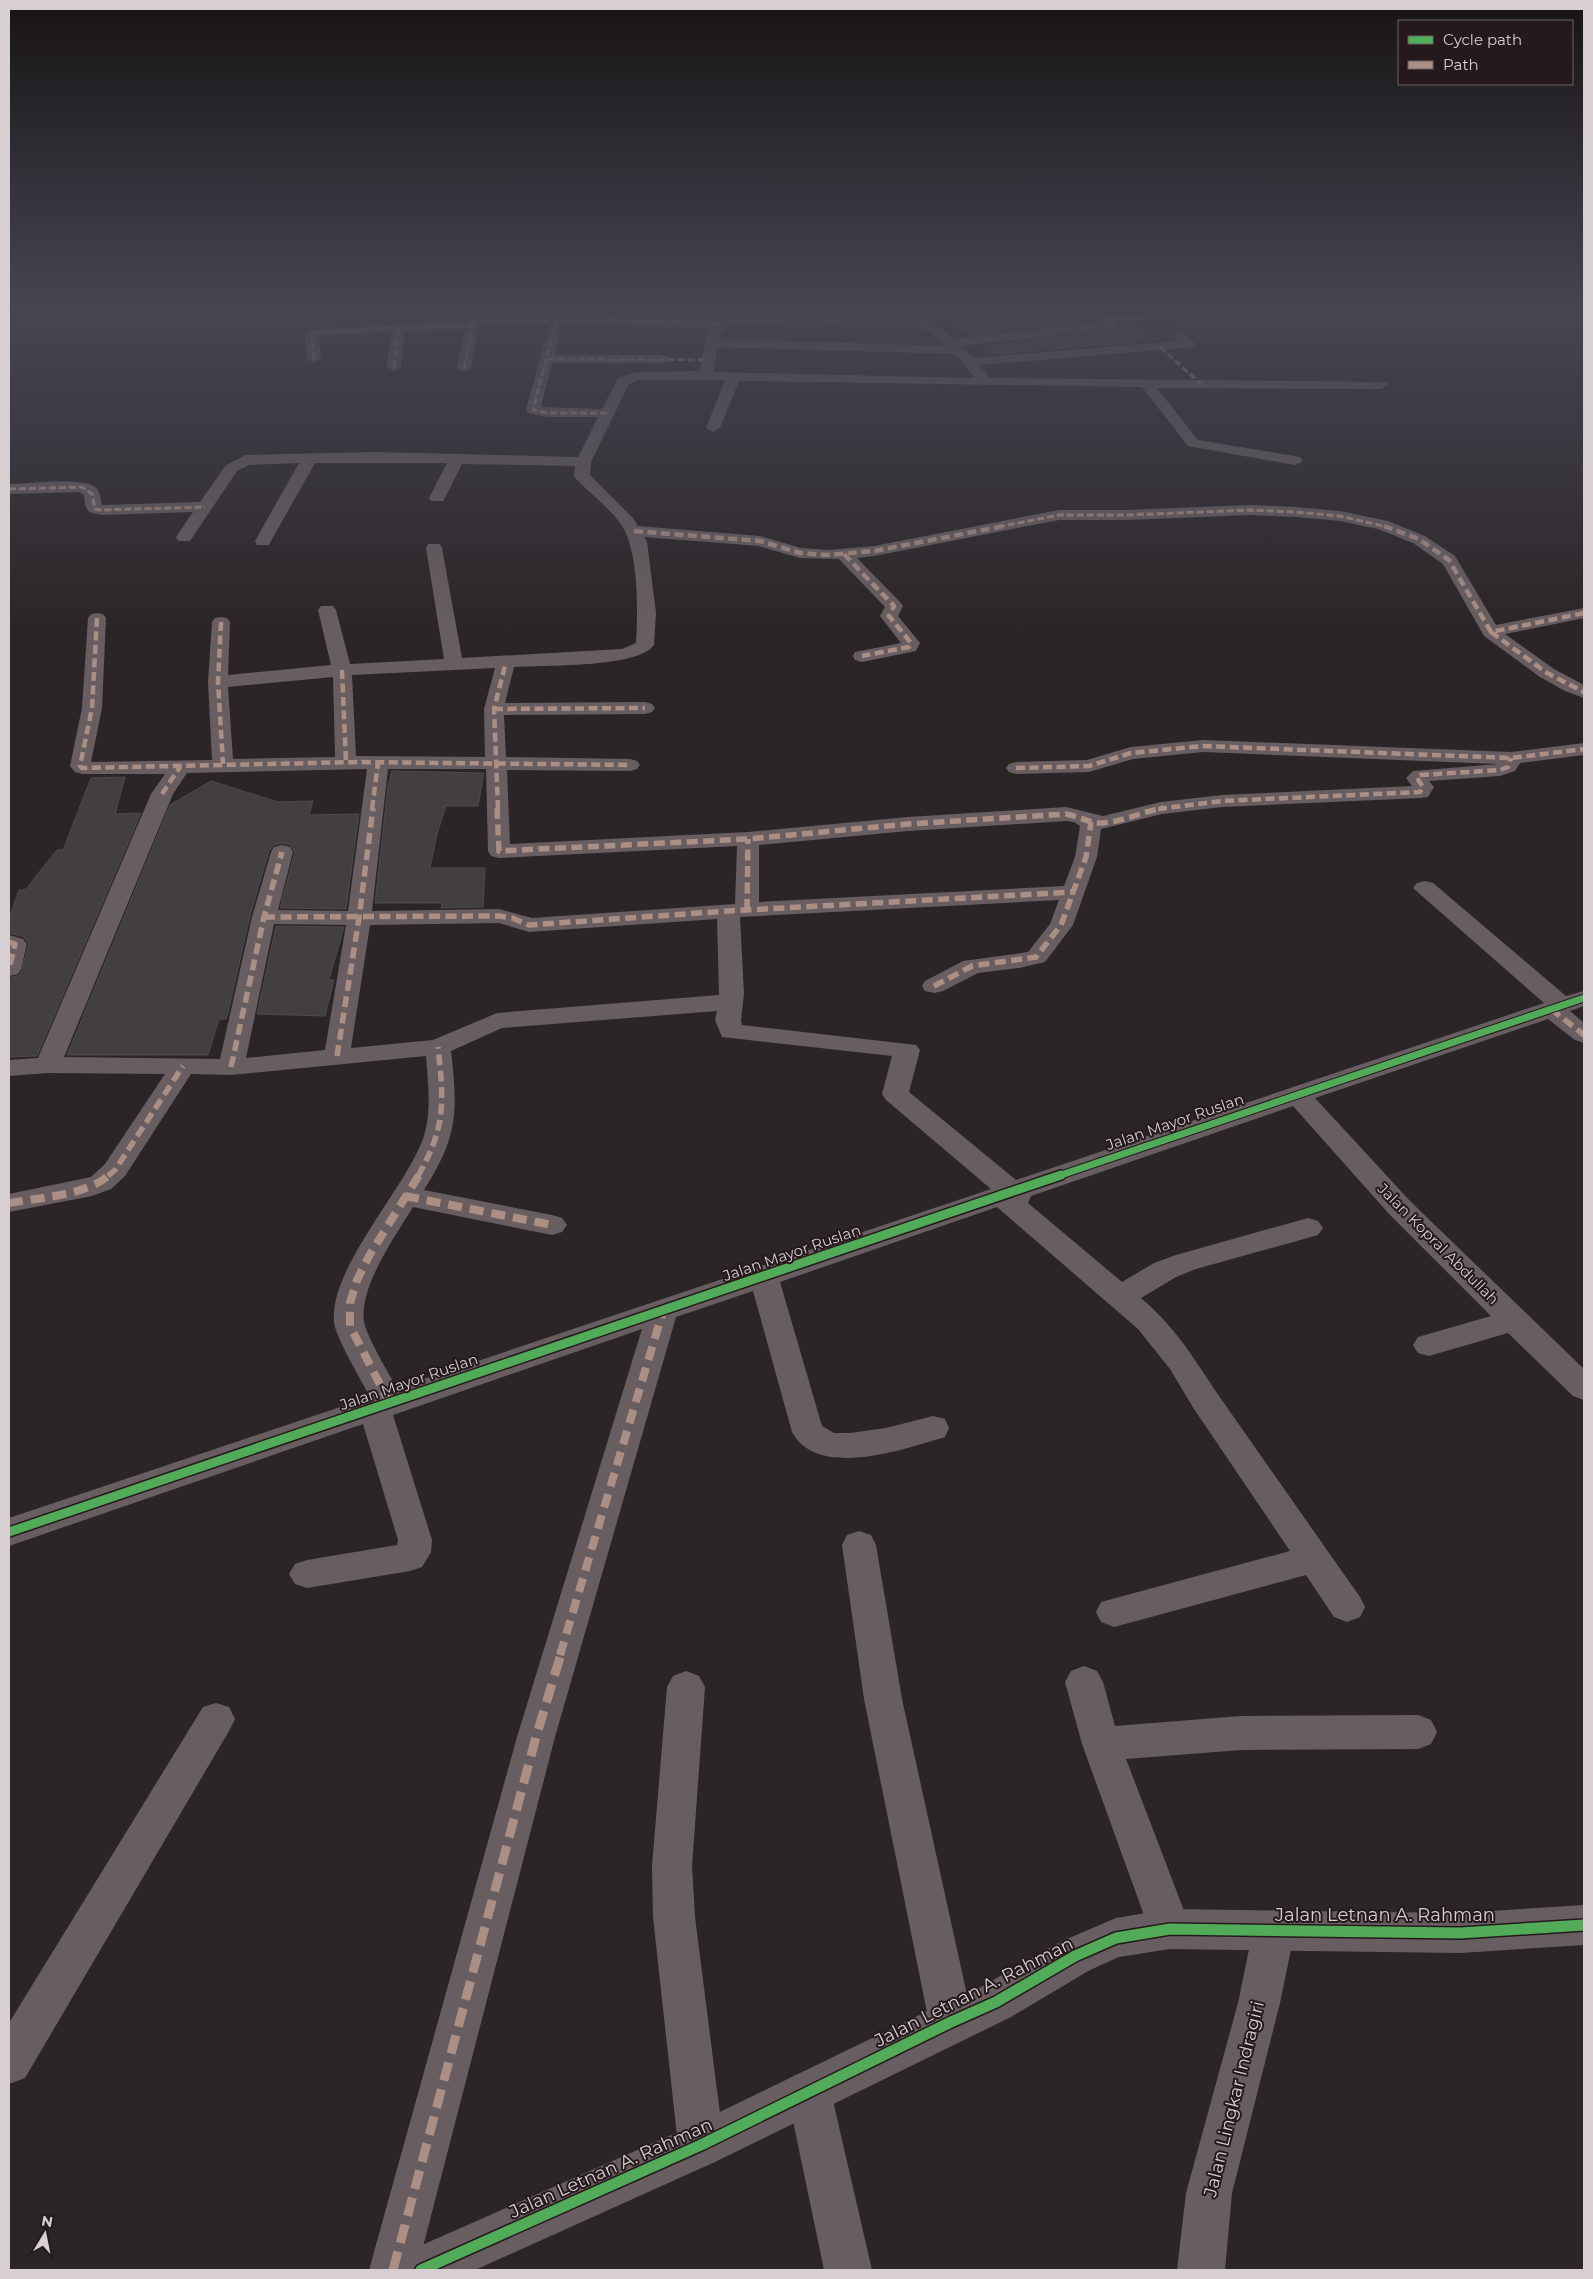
<svg xmlns="http://www.w3.org/2000/svg" width="1593" height="2279" font-family="Montserrat,sans-serif">
<style>
.building{fill:#433e40;stroke:#504a4c}
.lines{fill:none;stroke-linecap:round;stroke-linejoin:round}
.minor{fill:#685e61;fill-rule:evenodd}
.tertiary{fill:#685e61;fill-rule:evenodd}
.quiet-far4{stroke:#ac8f84;stroke-width:3;stroke-dasharray:7 3;stroke-linecap:butt}
.quiet-far3{stroke:#ac8f84;stroke-width:4.5;stroke-dasharray:9 4.5;stroke-linecap:butt}
.quiet-far2{stroke:#ac8f84;stroke-width:5.5;stroke-dasharray:11 5.5;stroke-linecap:butt}
.quiet-far1{stroke:#ac8f84;stroke-width:8;stroke-dasharray:14 8;stroke-linecap:butt}
.quiet{stroke:#ac8f84;stroke-width:9;stroke-dasharray:19 9;stroke-linecap:butt}
.cycleway-far2-casing{stroke:#25191c;stroke-width:9}
.cycleway-far1-casing{stroke:#25191c;stroke-width:12}
.cycleway-casing{stroke:#25191c;stroke-width:14}
.cycleway-far2{stroke:#51ab58;stroke-width:7}
.cycleway-far1{stroke:#51ab58;stroke-width:9}
.cycleway{stroke:#51ab58;stroke-width:11}
.labels{text-anchor:middle;stroke-width:4;stroke-linejoin:round;paint-order:stroke}
.street-label{font-size:15px;fill:#d8cfd2;stroke:#25191c}
.near-street-label{font-size:18px;fill:#d8cfd2;stroke:#25191c}
</style>
<rect width="100%" height="100%" fill="#2c2527"/>
<!-- building -->
<g class="building">
<path d="M1088,314L1099,320L969,335L950,321L1005,316L1016,317L1022,320Z"/>
<path d="M1132,323L1158,340L994,354L983,346L1111,331L1116,330L1119,324Z"/>
<path d="M392,771L484,773L478,806H446L437,834L430,868H485L483,907L441,908L442,903H375L388,786Z"/>
<path d="M125,777L115,814L141,813L37,1056L9,1057V978L20,975L29,944L24,937L9,933V918L19,890H25L57,850H63L91,778Z"/>
<path d="M211,781L278,802L313,801L309,815L359,814L346,909L280,908L295,852L290,845L282,843L274,845L269,851L250,916L228,1013L226,1019H219L208,1055H67L170,805Z"/>
<path d="M276,926L344,927L329,980H334L325,1016L257,1014Z"/>
</g>
<g class="lines">
<!-- minor -->
<g class="minor">
<path d="M469,310H481L480,318L611,317L716,320L724,315L916,321L911,310H923L925,314L968,310H1016L1010,314L932,321L954,339L1102,322L1100,319L1106,315L1227,311L1233,315L1232,318L1118,322L1116,328L1111,329L962,346L973,358L1177,341L1173,336L1180,332C1186,334 1191,339 1195,344L1193,347L979,365L990,378L1386,382L1388,385L1381,389L1157,388L1198,440L1300,457L1303,460L1300,463L1295,465L1188,446L1142,387L739,381L720,428L713,432L706,428L725,380H639L629,384L591,462L590,475L633,518L638,526L760,536L801,548L827,550L874,546L1059,510H1127L1250,505L1296,507L1340,511L1388,521L1425,536L1455,556L1496,625L1584,608V618L1505,634L1554,669L1584,685V698L1565,691L1540,677L1484,636L1443,564L1413,543L1378,529L1340,521L1296,517L1250,515L1127,520H1059L874,556L857,558L900,602L903,606L898,616L920,643L916,651L862,662L855,660L853,656L855,652L901,643L880,616L885,607L839,559L800,558L759,546L644,537L647,542L656,613L654,645C638,668 544,665 514,667L505,703L645,702L652,704L655,708L652,712L645,714L504,715L506,757L630,759L637,761L640,765L637,769L630,771L507,770L510,844L748,832L908,817L1066,807L1103,816L1161,802L1222,795L1412,786L1406,778L1413,771L1498,764L1203,752L1133,759L1089,772L1016,774L1009,772L1006,768L1009,764L1016,762L1087,760L1131,747L1203,740L1511,752L1584,743V755L1520,763L1515,771L1500,776L1429,781L1434,787L1428,797L1420,798L1222,807L1162,814L1101,829L1097,857L1073,925L1045,962L1019,968L978,973L943,991L934,993L925,991L922,986L925,981L963,961L1028,952L1050,924L1059,900L740,917L744,994L741,1020L742,1025L916,1045L920,1050L909,1092L1016,1180L1544,1003L1413,888L1417,883L1425,881L1433,883L1566,996L1584,991V1006L1570,1011L1584,1023V1043L1575,1040L1548,1019L1315,1098L1411,1202L1584,1369V1400L1573,1396L1508,1333L1429,1356L1418,1353L1413,1345L1418,1337L1491,1316L1390,1215L1293,1106L1031,1196L1028,1203L1122,1282L1154,1263L1176,1255L1308,1218L1318,1221L1323,1228L1318,1235L1196,1269L1176,1277L1141,1298C1179,1330 1198,1366 1226,1406C1270,1469 1315,1533 1360,1597L1365,1607L1360,1617L1347,1622L1334,1617L1306,1575L1114,1627L1101,1622L1096,1612L1101,1602L1290,1551L1194,1409L1170,1369L1138,1329L997,1207L780,1282L822,1426L834,1433H850L886,1428L933,1416L945,1419L949,1428L945,1437C904,1449 818,1480 792,1432L753,1291L676,1317L555,1737L417,2270H369L517,1737L642,1329L393,1415L432,1540L431,1552L422,1567L410,1571L307,1588L295,1584L289,1574L295,1564L307,1560L397,1545L398,1540L363,1424L9,1546V1518L370,1397C362,1381 335,1337 334,1322C329,1269 404,1190 423,1139C432,1113 428,1083 426,1056L231,1075L191,1074L125,1176L111,1189L92,1196L9,1212V1194L91,1177L105,1164L165,1074L48,1073L9,1076V1060L38,1058L151,794L165,774H82L75,772L70,766L82,708L88,618L91,614L97,613L103,614L106,618L102,708L91,762L212,760L208,682L212,622L215,618L221,617L227,618L230,622L228,675L331,665L318,610L321,606H333L336,610L350,664L444,659L426,548L428,544H440L442,548L462,658L622,649L636,643C638,612 639,548 620,523C608,507 591,494 576,479L574,476L575,466L462,464L445,498L443,501H431L429,498L447,463H315L271,541L269,545H257L255,541L299,463L249,465L237,471L190,541H178L176,537L193,512L101,515L89,512L85,505L84,495L79,492L9,494V484C27,484 81,477 95,487C101,492 100,498 102,505L200,502L226,465L246,455L375,452L578,457L598,417H548L528,413L526,410L549,325L478,326L471,368L464,372L457,368L465,329L404,332L401,367L394,371L387,367L391,332L319,336L321,359L314,363L307,359L305,333L309,329L466,321ZM727,323L926,329L946,346L718,339ZM562,325L710,328L704,345L700,371L637,372L618,378L602,409L541,407L552,363H664L671,359L664,355H554ZM717,347L955,354L975,378L714,372ZM495,668L484,709L485,757L356,756L352,675ZM333,677L335,757L233,759L228,687ZM367,769L348,911L278,910L293,852L290,847L282,845L274,847L271,852L252,917L220,1059L64,1057L173,794L187,773ZM388,769H486L488,851L491,856L499,858L737,846L735,904L532,918L499,909L372,911ZM1066,821L1074,822L1080,826L1075,857L1064,886L759,902V845L908,831ZM717,919L719,995L497,1013L433,1040L351,1048L370,925L499,923L529,932ZM274,924L346,925L325,1050L246,1058ZM717,1011L715,1020L722,1037L892,1056L882,1094L886,1100L991,1189L397,1388C389,1374 367,1337 364,1322C359,1286 395,1237 413,1207L552,1235L562,1232L567,1225L562,1218L552,1215L424,1190C458,1136 458,1113 451,1051L502,1028Z"/>
<path d="M9,935L23,939L27,944L21,969L18,974L9,976Z"/>
<path d="M859,1531L871,1535L876,1545L902,1699L973,2022L966,2037L951,2043L936,2037L929,2022L864,1699L842,1545L847,1535Z"/>
<path d="M1084,1666L1097,1671L1103,1682L1115,1726L1241,1716L1418,1715L1431,1720L1437,1732L1431,1744L1418,1749L1241,1750L1126,1759L1191,1929L1185,1943L1170,1949L1155,1943L1149,1929L1082,1744L1065,1682L1071,1671Z"/>
<path d="M686,1671L699,1676L705,1687L692,1866L695,1917L724,2145L717,2161L701,2168L685,2161L678,2145L653,1917L652,1866L667,1687L673,1676Z"/>
<path d="M216,1703L229,1707L235,1719L229,1731L25,2078L9,2084V2023L203,1707Z"/>
<path d="M1274,1910L1289,1916L1295,1930L1280,2003L1232,2193L1225,2270H1177L1186,2193L1238,2003L1253,1930L1259,1916Z"/>
<path d="M809,2070L825,2076L831,2092L872,2270H824L787,2092L793,2076Z"/>
</g>
<!-- tertiary -->
<path class="tertiary" d="M1584,1905V1945L1460,1953L1170,1949L1119,1957L1090,1970L1011,2017L717,2161L475,2270H397L404,2253L685,2129L936,2007L981,1987L1060,1942L1116,1918L1170,1909L1460,1913Z"/>
<!-- quiet-far4 -->
<g class="quiet-far4">
<path d="M1097,310L1106,319"/>
<path d="M558,321L554,329L533,410L548,413H607"/>
<path d="M611,321L615,310"/>
<path d="M472,322L611,321L720,324"/>
<path d="M1111,325L1112,323L1106,319L1227,315"/>
<path d="M1160,347L1201,384"/>
<path d="M314,359L312,333L314,332L471,325"/>
<path d="M548,359L707,360"/>
<path d="M394,367L398,329"/>
<path d="M464,368L475,310"/>
<path d="M9,489L82,487L92,494L95,509L101,510L205,507"/>
<path d="M998,527L1059,515H1127L1250,510L1296,512L1340,516L1387,527"/>
</g>
<!-- quiet-far3 -->
<g class="quiet-far3">
<path d="M1384,526L1419,539L1449,560L1491,632L1584,613"/>
<path d="M634,531L760,541L800,553L827,555L874,551L1004,526"/>
<path d="M844,554L894,606L889,616L911,643L909,647L862,656"/>
<path d="M97,618L92,708L80,766L82,768L359,762L630,765"/>
<path d="M221,622L218,682L223,764"/>
<path d="M1491,632L1547,673L1584,692"/>
<path d="M342,670L346,762"/>
<path d="M494,709L645,708"/>
<path d="M1016,768L1089,766L1131,753L1203,746L1511,758L1584,749"/>
<path d="M162,794L180,767"/>
<path d="M372,809L378,763"/>
<path d="M498,809L494,709L506,662"/>
<path d="M1158,809L1222,801L1420,792L1423,787L1417,778L1420,775L1500,770L1508,767L1511,758"/>
</g>
<!-- quiet-far2 -->
<g class="quiet-far2">
<path d="M497,808L499,851L748,839L908,824L1066,814C1079,816 1090,824 1103,823C1124,821 1144,811 1164,808"/>
<path d="M747,910L748,839"/>
<path d="M264,917L499,916L512,918L529,925L728,911L1074,892"/>
<path d="M9,942L15,944L9,969"/>
<path d="M934,986L972,966L1036,957L1061,925L1086,857L1091,822"/>
<path d="M1551,1009L1584,1035"/>
<path d="M337,1056L359,918L373,808"/>
<path d="M231,1067L264,917L282,852"/>
<path d="M108,1176L115,1170L183,1066"/>
<path d="M418,1176C446,1126 444,1103 438,1047"/>
</g>
<!-- quiet-far1 -->
<g class="quiet-far1">
<path d="M405,1196L552,1225"/>
<path d="M9,1203C38,1198 88,1195 109,1175"/>
<path d="M390,1404L350,1326V1303L357,1280L369,1256L419,1175"/>
<path d="M560,1655L663,1311"/>
</g>
<!-- quiet -->
<path class="quiet" d="M393,2270L536,1737L561,1654"/>
<defs>
<path id="cycleway-far2" d="M1058,1176L1584,998"/>
<path id="cycleway-far1" d="M9,1532L1061,1175"/>
<path id="cycleway" d="M421,2270L701,2145L951,2022L996,2002L1075,1956L1116,1938L1170,1929L1460,1933L1584,1925"/>
</defs>
<!-- cycleway-far2 casing -->
<use href="#cycleway-far2" class="cycleway-far2-casing"/>
<!-- cycleway-far1 casing -->
<use href="#cycleway-far1" class="cycleway-far1-casing"/>
<!-- cycleway casing -->
<use href="#cycleway" class="cycleway-casing"/>
<!-- cycleway-far2 -->
<use href="#cycleway-far2" class="cycleway-far2"/>
<!-- cycleway-far1 -->
<use href="#cycleway-far1" class="cycleway-far1"/>
<!-- cycleway -->
<use href="#cycleway" class="cycleway"/>
</g>
<!-- sky -->
<linearGradient id="sky" x2="0" y2="1"><stop stop-color="#181415"/><stop offset="0.49" stop-color="#454652"/><stop offset="1" stop-color="#454652" stop-opacity="0"/></linearGradient>
<rect width="1593" height="629" fill="url(#sky)"/>
<g class="labels">
<!-- street labels -->
<g class="street-label">
<text transform="translate(1175 1122) rotate(-19)" y="5">Jalan Mayor Ruslan</text>
<text transform="translate(1438 1244) rotate(45)" y="5">Jalan Kopral Abdullah</text>
<text transform="translate(792 1253) rotate(-19)" y="5">Jalan Mayor Ruslan</text>
<text transform="translate(409 1382) rotate(-19)" y="5">Jalan Mayor Ruslan</text>
</g>
<!-- near-street labels -->
<g class="near-street-label">
<text x="1385" y="1921">Jalan Letnan A. Rahman</text>
<text transform="translate(974 1992) rotate(-27)" y="6">Jalan Letnan A. Rahman</text>
<text transform="translate(1234 2099) rotate(-76)" y="6">Jalan Lingkar Indragiri</text>
<text transform="translate(611 2168) rotate(-24)" y="6">Jalan Letnan A. Rahman</text>
</g>
</g>
<!-- border -->
<rect width="1593" height="2279" fill="none" stroke="#d8cfd2" stroke-width="20"/>
<!-- legend -->
<rect x="1398" y="20" width="175" height="65" fill="#25191c" stroke="#6d6265"/>
<rect x="1408" y="36" width="25" height="8" fill="#51ab58" stroke="#6d6265"/>
<text x="1443" y="45" font-size="15" fill="#d8cfd2">Cycle path</text>
<rect x="1408" y="61" width="25" height="8" fill="#ac8f84" stroke="#6d6265"/>
<text x="1443" y="70" font-size="15" fill="#d8cfd2">Path</text>
<!-- north arrow -->
<g transform="translate(45 2234) rotate(10)" stroke="#25191c" stroke-width="4" paint-order="stroke">
<path d="M0-4L9 19L0 12L-9 19Z" fill="#d8cfd2"/>
<text y="-8" font-size="14" font-weight="bold" text-anchor="middle" fill="#d8cfd2">N</text>
</g>
</svg>
